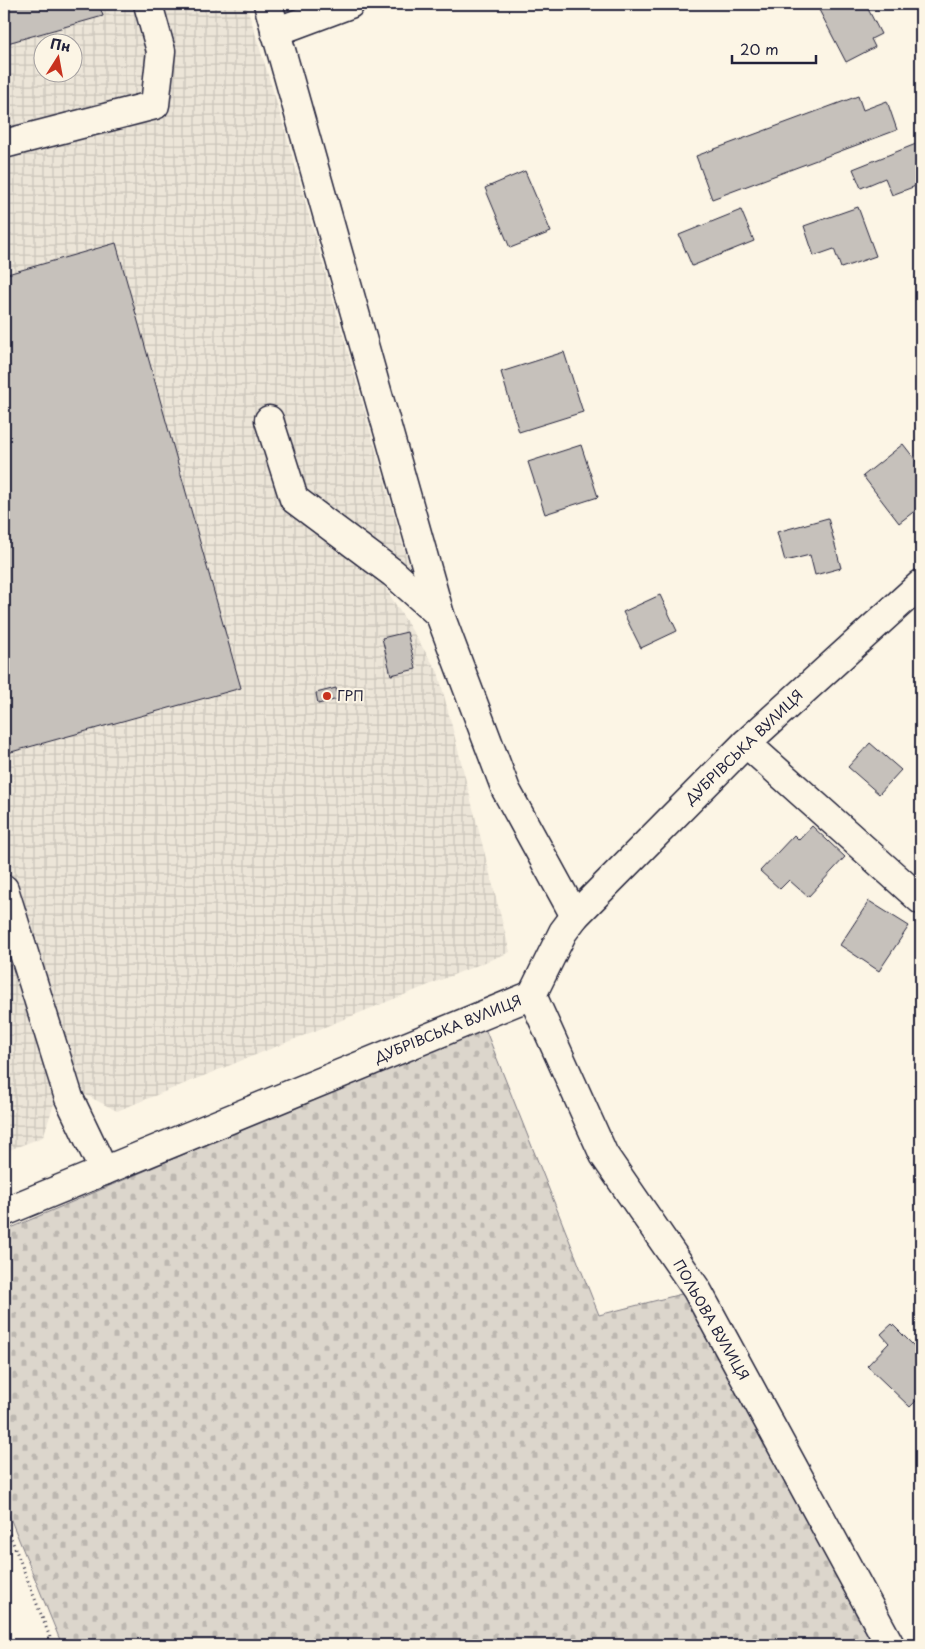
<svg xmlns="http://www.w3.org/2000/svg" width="925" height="1649" font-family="'Playpen Sans',sans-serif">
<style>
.industrial{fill:url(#industrial-grid);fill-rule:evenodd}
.cemetery{fill:url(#cemetery-stones);stroke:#7f7c84}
.building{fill:#c6c1bb;stroke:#22223b}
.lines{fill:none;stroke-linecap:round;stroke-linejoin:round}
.minor-casing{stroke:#22223b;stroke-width:31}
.path{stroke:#22223b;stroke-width:3;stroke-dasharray:1 4;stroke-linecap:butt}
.minor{stroke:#fcf5e5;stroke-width:28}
.poi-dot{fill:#c8321e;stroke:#fcf5e5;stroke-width:2}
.labels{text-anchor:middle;stroke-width:4;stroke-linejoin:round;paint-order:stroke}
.poi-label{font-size:14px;fill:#22223b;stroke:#fcf5e5;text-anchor:start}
.street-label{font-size:14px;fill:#22223b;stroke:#fcf5e5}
</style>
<defs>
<pattern id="industrial-grid" width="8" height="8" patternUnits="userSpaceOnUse" patternTransform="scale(1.25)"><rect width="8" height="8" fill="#ece5d8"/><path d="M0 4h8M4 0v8" fill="none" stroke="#cac4ba"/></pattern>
<pattern id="cemetery-stones" width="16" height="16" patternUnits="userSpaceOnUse" patternTransform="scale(1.25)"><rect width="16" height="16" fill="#dcd6cc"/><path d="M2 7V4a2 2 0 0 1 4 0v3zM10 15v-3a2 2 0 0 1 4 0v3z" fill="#bcb7b0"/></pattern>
</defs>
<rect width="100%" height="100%" fill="#fcf5e5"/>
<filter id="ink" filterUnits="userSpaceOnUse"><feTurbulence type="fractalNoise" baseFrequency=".02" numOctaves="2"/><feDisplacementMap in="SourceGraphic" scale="10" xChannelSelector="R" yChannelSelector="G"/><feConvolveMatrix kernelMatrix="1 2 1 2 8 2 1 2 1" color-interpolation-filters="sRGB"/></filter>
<g filter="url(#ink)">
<!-- industrial -->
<path class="industrial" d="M4,4H246L280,113L409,567L379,578L438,672L510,952L117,1111L84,1094L54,1104L43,1137L4,1152ZM42,42H72V72H42Z"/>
<!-- cemetery -->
<path class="cemetery" d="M484,1026L599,1315L697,1290L890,1645H62L4,1503V1231Z"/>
<!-- building -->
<g class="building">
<path d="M4,4H99L103,16L4,44Z"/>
<path d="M822,4H879L868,9L881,34L871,39L875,47L846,62L817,6Z"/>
<path d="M858,96L863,110L887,101L897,130L712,199L696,156Z"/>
<path d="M921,142V184L892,195L885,178L861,188L853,169Z"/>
<path d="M525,171L551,232L510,248L485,188Z"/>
<path d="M858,207L876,256L841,268L834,249L814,256L804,226Z"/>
<path d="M741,210L754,241L692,266L679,235Z"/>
<path d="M116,243L241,688L4,754V275Z"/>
<path d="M564,352L583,412L519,432L501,372Z"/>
<path d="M903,444L921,467V506L899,523L863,476Z"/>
<path d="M581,445L598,497L545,514L528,462Z"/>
<path d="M828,518L841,568L815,575L810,555L785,561L777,532Z"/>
<path d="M660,595L677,631L641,648L623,612Z"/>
<path d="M407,632L416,669L391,675L382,638Z"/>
<path d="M336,688L338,699L318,704L316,693Z"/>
<path d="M870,743L901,770L879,794L848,767Z"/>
<path d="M812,826L845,857L808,897L789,880L780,889L760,871L794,835L799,840Z"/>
<path d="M869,901L909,926L879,971L840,945Z"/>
<path d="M892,1324L921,1353V1396L910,1407L867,1366L889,1343L881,1334Z"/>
</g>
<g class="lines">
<defs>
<g id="minor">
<path d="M268,4L440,615L506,790L575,916"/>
<path d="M275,32L350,4"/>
<path d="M4,144L155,105L161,51L148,4"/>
<path d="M269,420L294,499L393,573L440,615"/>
<path d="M746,743L921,900"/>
<path d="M4,889L69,1098L104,1171"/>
<path d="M532,995L604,1155L697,1290L890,1645"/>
<path d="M4,1212L532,995L563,932L575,916L746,743L921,584"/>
</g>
</defs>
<!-- minor casing -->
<use href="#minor" class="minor-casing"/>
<!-- path -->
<path class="path" d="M4,1520L53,1645"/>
<!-- minor -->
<use href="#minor" class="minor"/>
</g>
</g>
<!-- markers -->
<circle class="poi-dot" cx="327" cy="696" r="5"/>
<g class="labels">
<!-- poi labels -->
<g class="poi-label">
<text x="337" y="701">ГРП</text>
</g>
<!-- street labels -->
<g class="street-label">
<text transform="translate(744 747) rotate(-44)" y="5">ДУБРІВСЬКА ВУЛИЦЯ</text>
<text transform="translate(448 1029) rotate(-22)" y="5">ДУБРІВСЬКА ВУЛИЦЯ</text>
<text transform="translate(711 1320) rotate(60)" y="5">ПОЛЬОВА ВУЛИЦЯ</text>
</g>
</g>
<!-- margin -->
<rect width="925" height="1649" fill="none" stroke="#fcf5e5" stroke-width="20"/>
<rect x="10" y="10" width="905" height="1629" fill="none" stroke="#22223b" stroke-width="2" filter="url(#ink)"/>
<!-- north arrow -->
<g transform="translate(58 58) rotate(11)"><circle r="24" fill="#fcf5e5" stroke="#a5a1a1"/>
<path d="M0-4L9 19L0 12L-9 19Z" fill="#c8321e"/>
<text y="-8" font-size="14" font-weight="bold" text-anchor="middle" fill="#22223b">Пн</text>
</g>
<!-- scale -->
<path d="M732 55v8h84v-8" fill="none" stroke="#22223b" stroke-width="2.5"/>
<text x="740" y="55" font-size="15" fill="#22223b" stroke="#fcf5e5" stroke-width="4" paint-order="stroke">20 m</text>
</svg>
